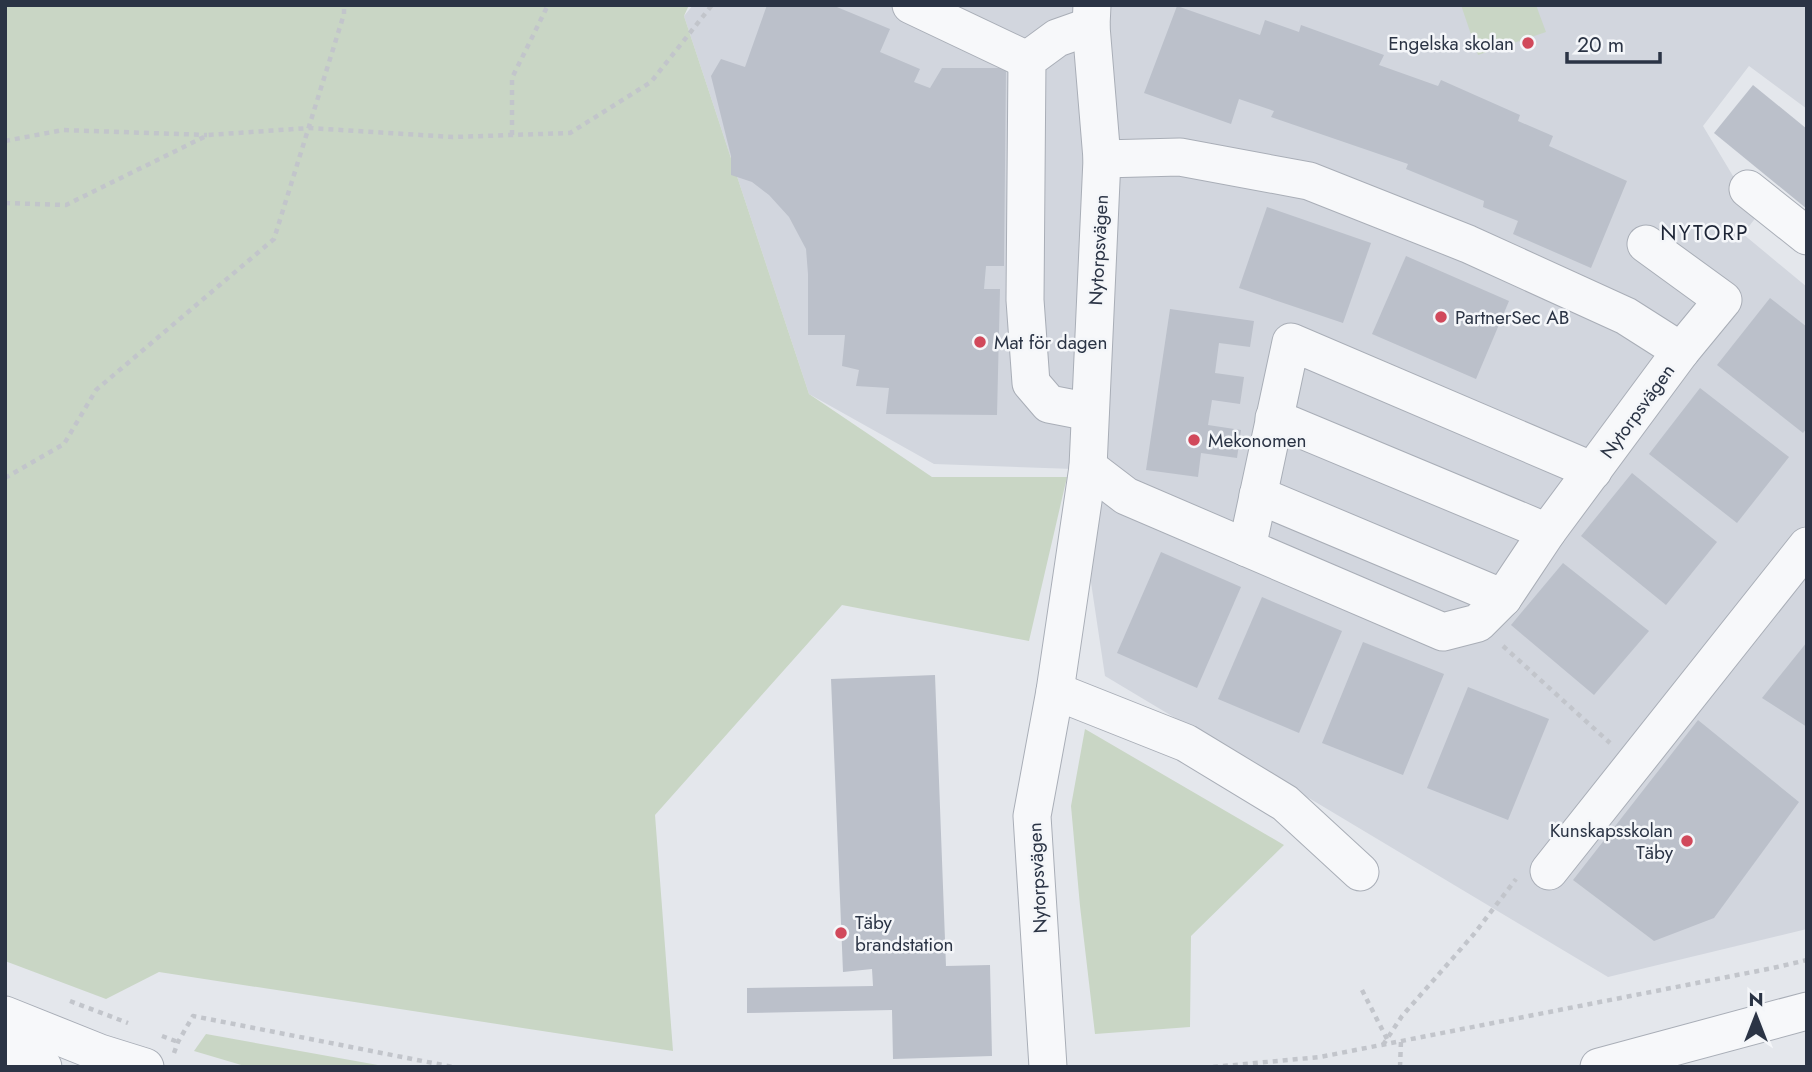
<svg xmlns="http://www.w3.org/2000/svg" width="1812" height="1072" font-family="Jost,sans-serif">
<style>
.built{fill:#d2d6de}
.green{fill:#c9d6c5}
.building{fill:#bbc0ca}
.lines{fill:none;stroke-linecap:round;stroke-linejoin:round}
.minor-casing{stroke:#a9aeb7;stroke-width:39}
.path{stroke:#c2c5cb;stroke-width:4.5;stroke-dasharray:5 5;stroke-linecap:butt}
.minor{stroke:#f7f8fa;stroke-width:37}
.poi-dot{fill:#d1495b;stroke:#f4f6f9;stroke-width:2.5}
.labels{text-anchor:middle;stroke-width:5;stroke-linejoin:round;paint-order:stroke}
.poi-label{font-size:19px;fill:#2b3445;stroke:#f4f6f9;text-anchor:start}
.street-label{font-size:19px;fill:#2b3445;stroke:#f4f6f9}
.neighbourhood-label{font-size:21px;letter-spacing:2px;fill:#1d2536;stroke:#f4f6f9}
</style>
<rect width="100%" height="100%" fill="#e4e7ec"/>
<!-- built -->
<path class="built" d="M693,5H1807V109L1749,66L1703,126L1757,216L1743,234L1807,287V929L1608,977L1105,676L1074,469L934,464L809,394L684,16Z"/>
<!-- green -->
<g class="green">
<path d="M5,5H689L684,16L809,394L932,477H1067L1029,641L842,605L655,815L673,1051L159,972L106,999L5,961Z"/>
<path d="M1461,5H1536L1546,32L1478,55Z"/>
<path d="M1085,729L1284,845L1191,936L1190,1027L1095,1034L1080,906L1071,806Z"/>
<path d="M206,1034L389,1067H248L194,1051Z"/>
</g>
<!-- building -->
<g class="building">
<path d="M767,5H832L890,29L880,52L920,69L914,82L930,88L942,68H1006L1004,266H986L984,289H1000L997,415L886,414L889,388L856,386L859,370L842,366L845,335H808V274L806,249L789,217L769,195L752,182L731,175V156L711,76L721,59L745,67Z"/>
<path d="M1177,6L1260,35L1265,20L1299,32L1301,25L1384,55L1379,65L1438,86L1441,80L1520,115L1518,121L1553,136L1549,146L1627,181L1591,268L1513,234L1518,221L1483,207L1484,201L1406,169L1408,164L1271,117L1274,111L1239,99L1231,124L1144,93Z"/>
<path d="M1753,85L1807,129V209L1714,133Z"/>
<path d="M1267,207L1371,243L1343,323L1239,288Z"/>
<path d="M1406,256L1509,301L1476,379L1372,334Z"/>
<path d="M1770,298L1807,327V428L1803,433L1717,365Z"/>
<path d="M1170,309L1254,321L1250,347L1219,343L1215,373L1244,377L1240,404L1212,400L1208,425L1241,430L1237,458L1201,453L1198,477L1146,470Z"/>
<path d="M1700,388L1789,457L1737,523L1649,454Z"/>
<path d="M1632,473L1717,542L1666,605L1581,536Z"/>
<path d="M1161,552L1241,587L1197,688L1117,653Z"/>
<path d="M1563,563L1649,631L1594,695L1511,625Z"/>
<path d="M1262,597L1342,631L1299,733L1218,699Z"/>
<path d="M1363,642L1444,674L1403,775L1322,743Z"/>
<path d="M1807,642V727L1762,698Z"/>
<path d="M935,675L946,966L990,965L992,1056L893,1059L892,1010L747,1013V988L873,986L872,969L843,972L831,679Z"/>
<path d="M1468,687L1549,719L1508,820L1427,788Z"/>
<path d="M1698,720L1799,802L1714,918L1654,941L1573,880Z"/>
</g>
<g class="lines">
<defs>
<g id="minor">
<path d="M911,5L1027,60"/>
<path d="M1748,189L1807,236"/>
<path d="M1646,244L1723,300L1681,351"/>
<path d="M1090,412L1049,404L1031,383L1025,300L1027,60L1057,38L1091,26"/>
<path d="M1274,418L1547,532"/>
<path d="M1088,467L1126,496L1443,632L1478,623L1503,598L1547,532L1681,351L1626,316L1468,244L1309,181L1180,157L1102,159"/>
<path d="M1258,495L1503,598"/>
<path d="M1247,548L1291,342L1593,471"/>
<path d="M1055,691L1186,743L1285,803L1360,872"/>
<path d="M1549,871L1807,546"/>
<path d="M5,1015L100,1053L145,1067"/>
<path d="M5,1051L43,1067"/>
<path d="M1048,1067L1032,816L1055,691L1088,467L1102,159L1091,26L1092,5"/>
<path d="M1599,1067L1807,1011"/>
</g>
</defs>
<!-- minor casing -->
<use href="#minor" class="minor-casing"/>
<!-- path -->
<g class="path">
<path d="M512,135V78L548,5"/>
<path d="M5,141L63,130L207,135"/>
<path d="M5,203L66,205L208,135L309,128L453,137L570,133L651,82L712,5"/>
<path d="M5,478L64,444L96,390L274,239L344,14V5"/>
<path d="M1503,646L1610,743"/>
<path d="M1362,990L1387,1039"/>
<path d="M70,1001L128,1023"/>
<path d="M162,1036L178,1042"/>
<path d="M1383,1045L1402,1016L1474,934L1516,879"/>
<path d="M174,1053L178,1042L193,1016L453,1067"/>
<path d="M1213,1067L1320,1057L1773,968L1807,960"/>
<path d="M1400,1067L1401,1041"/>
</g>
<!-- minor -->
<use href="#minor" class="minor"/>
</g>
<!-- markers -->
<g class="poi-dot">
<circle cx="1528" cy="43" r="7"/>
<circle cx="1441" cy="317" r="7"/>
<circle cx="980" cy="342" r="7"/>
<circle cx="1194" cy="440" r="7"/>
<circle cx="1687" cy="841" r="7"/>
<circle cx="841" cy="933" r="7"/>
</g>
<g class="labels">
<!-- poi labels -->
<g class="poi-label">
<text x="1514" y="50" text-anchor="end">Engelska skolan</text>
<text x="1455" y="324">PartnerSec AB</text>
<text x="994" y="349">Mat för dagen</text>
<text x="1208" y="447">Mekonomen</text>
<text x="1673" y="837" text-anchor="end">Kunskapsskolan<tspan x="1673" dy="22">Täby</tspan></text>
<text x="855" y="929">Täby<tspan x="855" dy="22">brandstation</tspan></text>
</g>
<!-- street labels -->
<g class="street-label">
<text transform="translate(1098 250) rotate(-87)" y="7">Nytorpsvägen</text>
<text transform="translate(1637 411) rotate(-54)" y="7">Nytorpsvägen</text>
<text transform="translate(1037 878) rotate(-93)" y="7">Nytorpsvägen</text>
</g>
<!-- neighbourhood labels -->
<g class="neighbourhood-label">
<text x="1705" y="240">NYTORP</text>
</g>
</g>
<!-- border -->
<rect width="1812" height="1072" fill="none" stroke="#2b3445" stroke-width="14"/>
<!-- north arrow -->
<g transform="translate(1756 1016)" stroke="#f4f6f9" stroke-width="5" paint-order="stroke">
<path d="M0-5L12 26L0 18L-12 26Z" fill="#2b3445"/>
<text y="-10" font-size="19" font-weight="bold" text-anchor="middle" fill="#2b3445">N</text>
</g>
<!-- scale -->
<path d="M1567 52v10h93v-10" fill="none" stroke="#2b3445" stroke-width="3.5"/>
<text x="1577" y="52" font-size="21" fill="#2b3445" stroke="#f4f6f9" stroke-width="5" paint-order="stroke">20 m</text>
</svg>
